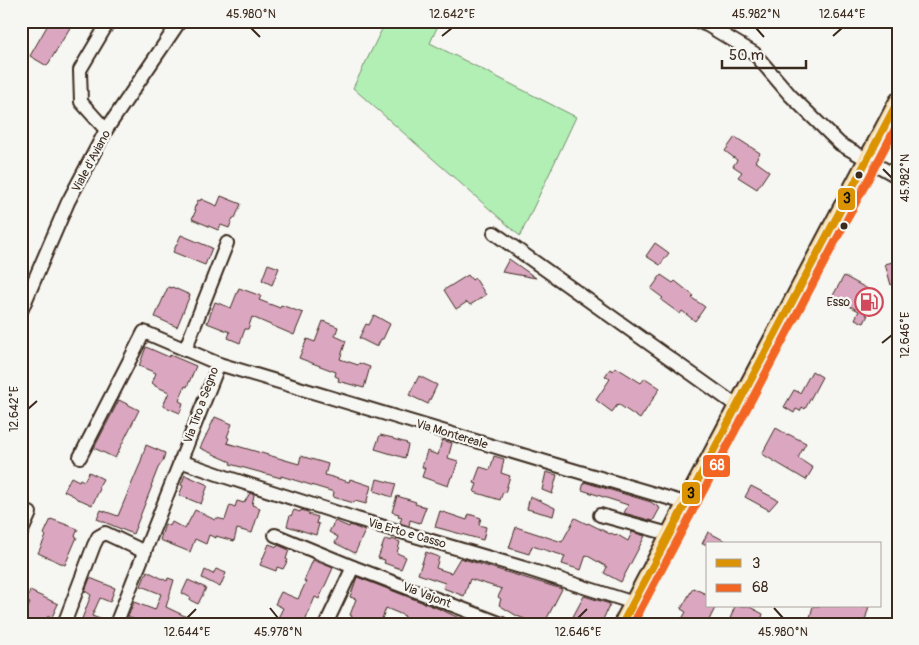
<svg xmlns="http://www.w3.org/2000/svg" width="919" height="645" font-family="Pangolin,sans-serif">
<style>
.green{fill:#b1efb5;stroke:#768c6a}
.building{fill:#dba7c0;stroke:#3b2a1e}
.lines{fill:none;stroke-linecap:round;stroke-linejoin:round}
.minor-casing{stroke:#3b2a1e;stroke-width:16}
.major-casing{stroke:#3b2a1e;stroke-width:20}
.minor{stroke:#f6f6f2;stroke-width:12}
.major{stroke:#f8deab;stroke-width:16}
.bus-1-casing{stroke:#f6f6f2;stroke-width:11}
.bus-2-casing{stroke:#f6f6f2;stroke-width:11}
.bus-1{stroke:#db9304;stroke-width:8}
.bus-2{stroke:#f26522;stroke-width:8}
.ticks{fill:none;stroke:#3b2a1e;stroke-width:2}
.bus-dot{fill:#3b2a1e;stroke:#f6f6f2;stroke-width:2}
.labels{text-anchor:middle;stroke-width:4.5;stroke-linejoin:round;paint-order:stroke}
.street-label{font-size:12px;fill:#3b2a1e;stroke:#f6f6f2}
.poi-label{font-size:12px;fill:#3b2a1e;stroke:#f6f6f2;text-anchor:end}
.line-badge{stroke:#f6f6f2;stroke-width:2}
.badge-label{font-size:14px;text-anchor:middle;font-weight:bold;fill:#fff}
.pale-badge-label{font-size:14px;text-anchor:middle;font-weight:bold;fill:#111}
.neatline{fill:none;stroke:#3b2a1e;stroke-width:2}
.ticks-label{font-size:12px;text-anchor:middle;fill:#3b2a1e}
</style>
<rect width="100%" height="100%" fill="#f6f6f2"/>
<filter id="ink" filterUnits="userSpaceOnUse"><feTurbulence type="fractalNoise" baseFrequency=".02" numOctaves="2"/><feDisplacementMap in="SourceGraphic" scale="10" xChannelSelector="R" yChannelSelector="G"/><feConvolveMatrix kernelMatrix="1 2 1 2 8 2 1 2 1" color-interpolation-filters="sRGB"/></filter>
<g filter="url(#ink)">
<!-- green -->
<path class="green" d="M386,21H440L430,43L576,117L520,236L353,88Z"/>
<!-- building -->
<g class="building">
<path d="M50,21H74L47,66L30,56Z"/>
<path d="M735,137L760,153L755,161L769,171L757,189L738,177L742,172L733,166L737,160L725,151Z"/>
<path d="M221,196L241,204L235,218H233L229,228L221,225L218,230L192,219L196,210L194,209L198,200L200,201L201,199L217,206Z"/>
<path d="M181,235L212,248L205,265L173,252Z"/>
<path d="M655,243L669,253L660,265L646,256Z"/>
<path d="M509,259L536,278L502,272Z"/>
<path d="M893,262L898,278V283L891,285L885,264Z"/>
<path d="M268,264L279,268L272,285L262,280Z"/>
<path d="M468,275L472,280L475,278L486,295L470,305L467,302L456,309L444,290Z"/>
<path d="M661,275L673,283L675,281L694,296L692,298L705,307L695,321L682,311L680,314L661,300L663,298L651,289Z"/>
<path d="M844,276L877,294L866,315H868L864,323L855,319L859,311L832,297Z"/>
<path d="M168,287L172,288V287L190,295L177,327L155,317Z"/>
<path d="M239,288L261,296L259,300L280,308L281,305L303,313L294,335L252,317L248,329H245L240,343L228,338L230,332L207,323L215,302L231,308Z"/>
<path d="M374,315L390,324L383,339H381L377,347L359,338L366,324L369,325Z"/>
<path d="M323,321L338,327L335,336L346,341L340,359L358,365L359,363L370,367L364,388L338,381L339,378L335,376L336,372L299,358L307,339L315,342Z"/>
<path d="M146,347L169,357L170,355L196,366L187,387L185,386L179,401L183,403L180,413L163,406L169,392L155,386V385L152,383L156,373L139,366Z"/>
<path d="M615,368L616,369L617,368L641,383L645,378L660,388L640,419L618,404L612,412L596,400L610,379L605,376L610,369L613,371Z"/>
<path d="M812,371L822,377L805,409L802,407L800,411L796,409L794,413L784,407L794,390L800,393Z"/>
<path d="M419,376L437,385L428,404L409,395Z"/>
<path d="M119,400L139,410L115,458L94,448Z"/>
<path d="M215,417L232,424L227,437L229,438L227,443L299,464L301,456L328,464L325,475L349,482L350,479L371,486L366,504L355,501L354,503L333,497L334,492L281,476V478L230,464L231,462L200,448Z"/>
<path d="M776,428L788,435V434L806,443L798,458L813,468L806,480L762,454Z"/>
<path d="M380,435L393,438V439L407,443L406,444L408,445L405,458L375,449Z"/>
<path d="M442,440L452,443L448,458L458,461L453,477H451L448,486L422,477L425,468L422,467L427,451L438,455Z"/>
<path d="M146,445L165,453L163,461L158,468L151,486H152L133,534L97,519L101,510L118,516L140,464Z"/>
<path d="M494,456L504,459L501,473L510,476L505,493L503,492L500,500L474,492L477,484L474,483L480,467L490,470Z"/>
<path d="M89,472L103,479L98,488L100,489L92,505L81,500L77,499L74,496L64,491L71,477L79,481L80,479L84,481Z"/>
<path d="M546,472L557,475L552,494L542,490Z"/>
<path d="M185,475L208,485L201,504L179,495L183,486L181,485Z"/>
<path d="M377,479L396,484L392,497L374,491Z"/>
<path d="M584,482L651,502L652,503L660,508L653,521L624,513L628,505L582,490Z"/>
<path d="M751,486L778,500L769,510L745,497Z"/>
<path d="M250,493L254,495L252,505L260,508L252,533L237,529L234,541L216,536V538L209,535L206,544L195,539L190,552L160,540L165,524L170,526L172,522L185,529L195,510L215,520L216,518L225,520L230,505L235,507L237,501L244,503Z"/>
<path d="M397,496L416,502L415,504L426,507L420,523L410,520L409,526L400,523L402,517L398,516L399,514L392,512Z"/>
<path d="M530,496L555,508L553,516L527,509Z"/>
<path d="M294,510L300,512L301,510L308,512V514L318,517L316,523L319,524L316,535L287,526L290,515L291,516Z"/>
<path d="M440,511L467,520L469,514L481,518L479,525L486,527L483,540L435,527Z"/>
<path d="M575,518L587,524L588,523L610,534L611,533L615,535L616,534L628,541L632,532L645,536L621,582L604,573L607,567L586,555L581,570L562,564L565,556L532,546L529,554L509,548L516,527L562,542Z"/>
<path d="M51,519L78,529L75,536L77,537L65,565L38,553L46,536L44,534Z"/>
<path d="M335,521L349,527L350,525L365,531L355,553L335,543L338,537L329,532Z"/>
<path d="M708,532L731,544H702Z"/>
<path d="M385,539L391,541L392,539L400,542L397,553L406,557L401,569L384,563L385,560L378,558Z"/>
<path d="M269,544L277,547L278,545L289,550L286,559L288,560L283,569L277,567L276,571L260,565Z"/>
<path d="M426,552L439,557L436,568L451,573L460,558L562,589L544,624H538L517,616L499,605L501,599L498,597L502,589L470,579L464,596L443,588L445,583L418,574Z"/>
<path d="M313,560L333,568L319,599L315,597L304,624H275L283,608L275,604L281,592L298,599L306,582L304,581Z"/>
<path d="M216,569L226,573L220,587L202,578L205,570L213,574Z"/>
<path d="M147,571L167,581L168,578L174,580L166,607L187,617L184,624H170L160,619L158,624H145L128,617L134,602L155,610L161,594L141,586Z"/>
<path d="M357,577L442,610L472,624H402L405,616L386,608L380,624H348L352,616L350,615L356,599L350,597Z"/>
<path d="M90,578L115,588L110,602L100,598L92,616L108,622V624H80L91,595L85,591Z"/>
<path d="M188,580L206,588L198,604L190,600L191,598L182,593Z"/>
<path d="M693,588L708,595V606H716L707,624H679L686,612L681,609Z"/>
<path d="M30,591L58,604L52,617L48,616L47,620L44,619L42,624H29L22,621L30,603L26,601Z"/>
<path d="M584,596L610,604L601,624H569Z"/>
<path d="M735,606H748L763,614L760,624H728Z"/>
<path d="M813,606H869L864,624H820L809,621Z"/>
</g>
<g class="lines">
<defs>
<g id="minor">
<path d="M697,21L707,25L754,53L790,95L840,144L898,177"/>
<path d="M106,130L81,102L80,70L109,21"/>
<path d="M494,233L737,406"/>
<path d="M21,311L68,202L106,130L180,21"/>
<path d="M185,350L227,243"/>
<path d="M219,364L556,465L685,503"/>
<path d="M80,457L144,332L219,364L116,624"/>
<path d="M180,461L226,477L357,519L524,568L634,603"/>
<path d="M600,515L669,534"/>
<path d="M21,533L30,513"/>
<path d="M275,535L353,567L502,624"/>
<path d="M64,624L94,545L98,537L105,533L145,552"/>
<path d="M326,624L353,567"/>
</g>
<path id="major" d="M622,624L898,101"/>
</defs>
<!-- minor casing -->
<use href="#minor" class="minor-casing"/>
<!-- major casing -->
<use href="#major" class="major-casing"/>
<!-- minor -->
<use href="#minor" class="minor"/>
<!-- major -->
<use href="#major" class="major"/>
<defs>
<path id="bus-1" d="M622,624L898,101"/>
<path id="bus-2" d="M633,624L898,123"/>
</defs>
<!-- bus-1 casing -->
<use href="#bus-1" class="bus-1-casing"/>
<!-- bus-2 casing -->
<use href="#bus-2" class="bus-2-casing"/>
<!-- bus-1 -->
<use href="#bus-1" class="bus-1"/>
<!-- bus-2 -->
<use href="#bus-2" class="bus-2"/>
</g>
</g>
<!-- ticks -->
<path class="ticks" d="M251,28L260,37M756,28L764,37M442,36L452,28M833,36L842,28M883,169L892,178M882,343L892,335M28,409L37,401M270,608L278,618M774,608L783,618M187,618L196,609M578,618L587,609"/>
<!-- icons -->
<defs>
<symbol id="fuel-ring" viewBox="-11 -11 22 22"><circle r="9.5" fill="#f6f6f2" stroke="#d1495b" stroke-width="1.5"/><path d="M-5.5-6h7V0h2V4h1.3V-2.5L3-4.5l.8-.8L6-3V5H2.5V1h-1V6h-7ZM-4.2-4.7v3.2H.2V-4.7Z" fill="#d1495b"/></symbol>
</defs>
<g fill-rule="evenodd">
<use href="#fuel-ring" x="853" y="286" width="32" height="32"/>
</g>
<!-- markers -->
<g class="bus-dot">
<circle cx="859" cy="175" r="4.5"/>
<circle cx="844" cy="226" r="4.5"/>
</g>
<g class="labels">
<!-- street labels -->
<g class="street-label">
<text transform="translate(91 161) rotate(-62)" y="4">Viale d'Aviano</text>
<text transform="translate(201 405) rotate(-70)" y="4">Via Tiro a Segno</text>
<text transform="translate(452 434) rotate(17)" y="4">Via Montereale</text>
<text transform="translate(407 533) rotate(16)" y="4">Via Erto e Casso</text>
<text transform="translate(427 595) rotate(21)" y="4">Via Vajont</text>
</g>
<!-- poi labels -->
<g class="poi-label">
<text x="850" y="306">Esso</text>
</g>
</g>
<g class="line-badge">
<rect x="837" y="187" width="19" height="24" rx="5" fill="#db9304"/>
<rect x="702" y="454" width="29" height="24" rx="5" fill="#f26522"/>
<rect x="681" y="481" width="20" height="24" rx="5" fill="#db9304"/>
</g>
<g class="badge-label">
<text x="717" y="470">68</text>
</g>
<g class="pale-badge-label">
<text x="847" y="203">3</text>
<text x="691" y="498">3</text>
</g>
<!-- margin -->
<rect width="919" height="645" fill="none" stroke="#f6f6f2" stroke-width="55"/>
<!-- legend -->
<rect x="706" y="542" width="175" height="65" fill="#f6f6f2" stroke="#aba49d"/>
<rect x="716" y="559" width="25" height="8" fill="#db9304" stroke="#aba49d"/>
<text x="752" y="568" font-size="15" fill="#3b2a1e">3</text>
<rect x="716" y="584" width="25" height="8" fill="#f26522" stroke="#aba49d"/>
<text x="752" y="592" font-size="15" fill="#3b2a1e">68</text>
<!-- scale -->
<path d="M722 60v8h84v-8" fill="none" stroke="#3b2a1e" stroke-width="2.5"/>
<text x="729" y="60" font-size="15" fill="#3b2a1e" stroke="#f6f6f2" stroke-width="4" paint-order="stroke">50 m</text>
<rect x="28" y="28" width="864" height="590" class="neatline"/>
<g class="ticks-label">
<text x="251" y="18">45.980°N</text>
<text x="452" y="18">12.642°E</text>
<text x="756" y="18">45.982°N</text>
<text x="842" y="18">12.644°E</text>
<text transform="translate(905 178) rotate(-90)" y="4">45.982°N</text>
<text transform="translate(905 335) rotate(-90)" y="4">12.646°E</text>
<text transform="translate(14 409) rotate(-90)" y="4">12.642°E</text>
<text x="187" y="636">12.644°E</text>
<text x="278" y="636">45.978°N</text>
<text x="578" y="636">12.646°E</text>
<text x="783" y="636">45.980°N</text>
</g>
</svg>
